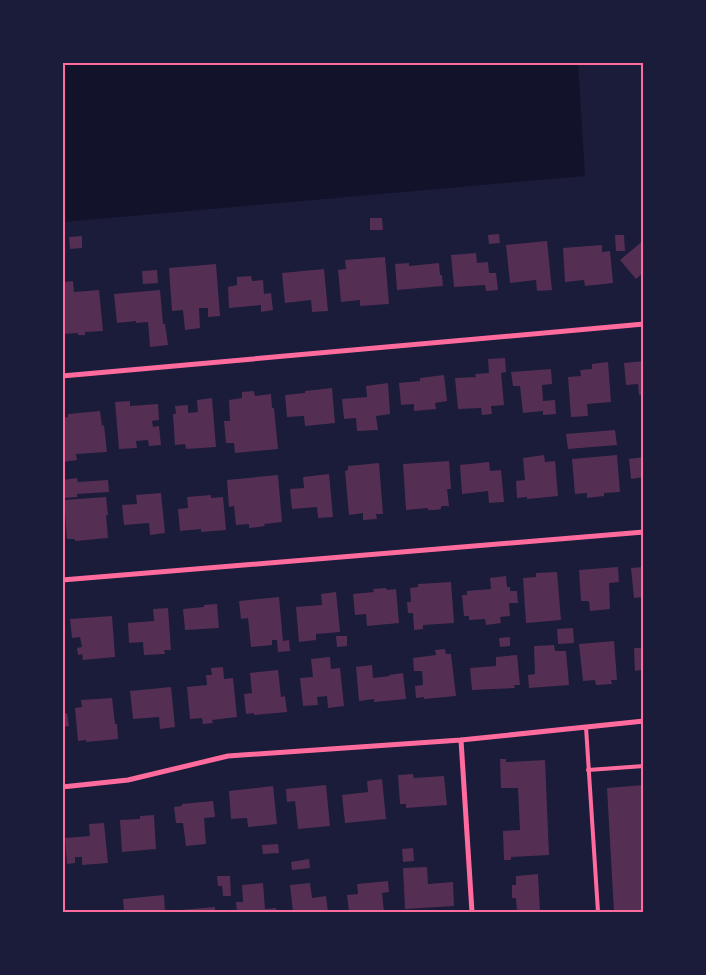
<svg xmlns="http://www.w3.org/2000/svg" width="706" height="975" font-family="Helvetica,sans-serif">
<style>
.water{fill:#12122b}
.building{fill:#542f53}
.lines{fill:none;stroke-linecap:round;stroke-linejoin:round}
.service{stroke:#ff6b9d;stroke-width:4}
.minor{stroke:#ff6b9d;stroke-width:5}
.neatline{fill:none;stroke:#ff6b9d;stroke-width:2}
</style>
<rect width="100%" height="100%" fill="#1b1b3a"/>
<!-- water -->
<path class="water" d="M63,62L578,63L585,176L63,222Z"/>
<!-- building -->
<g class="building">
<path d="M370,218H382L383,230H370Z"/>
<path d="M499,234L500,243L489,244L488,235Z"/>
<path d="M615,235H624L625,251H616Z"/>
<path d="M82,236V248L70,249L69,237Z"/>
<path d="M644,240V272L636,279L620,260Z"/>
<path d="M547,241L552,290L537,291L536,280L510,283L506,245Z"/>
<path d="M602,245V252L610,251L613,283L585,286L584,280L565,282L563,248Z"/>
<path d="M476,253L477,263L488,262L489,273H496L498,290L486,291L485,285L454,287L451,255Z"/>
<path d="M385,257L389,304L360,306V300L341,302L338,270L346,269L345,260Z"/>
<path d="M409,263V266L439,263L440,275H442L443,286L397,290L395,264Z"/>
<path d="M216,264L220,316L208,317V308H199L200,328L185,330L183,310L172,311L169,268Z"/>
<path d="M324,269L328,311L312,312L311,300L285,303L282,273Z"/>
<path d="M157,270L158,283L143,284L142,271Z"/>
<path d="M251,276L252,281L263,280L264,294L271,293L273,310L261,312V305L229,308L228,287L237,285V277Z"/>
<path d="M73,281L74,292L99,290L103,331L85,332V335H78V333L62,334V282Z"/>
<path d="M160,290L163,324H165L168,345L150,347L148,322L136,323V321L117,323L114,294Z"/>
<path d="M505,358L506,372L501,373L504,405L491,406L492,414L482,415L481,408L458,409L455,378L476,377L475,374L489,373L488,359Z"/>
<path d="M644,361V395H639L638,384L626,385L624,363Z"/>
<path d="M608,362L611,402L587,404L588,416L571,417L568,377L581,376L580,370L592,369V364Z"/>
<path d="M551,369L552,384L542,385L543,401L555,400L556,414L543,415V411L523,413L520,386H513L511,372Z"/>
<path d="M444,375L447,401L435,403L436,409L414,411V404L401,405L399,383L420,381V378Z"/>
<path d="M388,383L390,414L376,416L378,430L357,431L356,418L344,419L342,399L367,397L366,386Z"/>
<path d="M332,388L335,423L305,426L304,416L287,417L285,395L305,393V391Z"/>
<path d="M254,391L255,396L271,394L272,408H274L278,449L235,453L234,443H226L224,421H230L229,400L242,398V392Z"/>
<path d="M212,398L216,447L186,449L185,444L175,445L173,414H176L175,406L188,405V413L198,412L197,400Z"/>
<path d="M130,401V406L158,404L159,420L152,421L153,427L159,426L161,445L149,446L148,440L136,441L137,448L119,449L115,402Z"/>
<path d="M100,411L102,426L104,425L107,452L76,454L77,460L62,462V418L68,417V414Z"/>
<path d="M615,430L617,445L568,449L566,434Z"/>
<path d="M544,455L545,462L555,461L558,496L527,499V497L517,498L516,481L525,480L523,458Z"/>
<path d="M617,455L620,492L604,493V496L587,498V493L575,494L572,459Z"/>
<path d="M644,457V477L631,479L629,459Z"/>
<path d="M449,461L451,489H447L449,506H441V509L435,510H428V508L406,510L403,464Z"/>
<path d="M489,462L490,471L501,470L504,502L489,503L488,491L462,494L460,465Z"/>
<path d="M379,463L383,514H376L377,519L363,520V513L349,515L345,471L348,470V466Z"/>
<path d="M329,474L333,517L318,518L317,507L292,509L290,489L304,488L303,477Z"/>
<path d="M278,475L282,522L264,524L265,526L249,528V524L236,525L234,506L229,507L227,480Z"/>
<path d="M77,478L78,482L108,480L109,492L77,494V497L64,498L62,480Z"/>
<path d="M161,493L165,533L150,535L149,523L124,525L122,505L137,504L136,495Z"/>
<path d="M211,495V498L223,497L226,530L201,532V529L180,531L178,509L188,508L187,497Z"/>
<path d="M106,497L108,515H106L108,538L75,541V539H67L64,500Z"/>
<path d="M618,567L619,582L609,583L610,609L590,611L589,601H581L579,570Z"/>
<path d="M644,567V597L634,598L631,568Z"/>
<path d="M557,572L561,620L526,623L523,578L536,577V573Z"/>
<path d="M506,576L507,587H510V591H517L518,603H509L510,616L500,617L501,623L486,625L485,619L469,620V616H464L462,595H467V591L491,589L490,578Z"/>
<path d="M451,582L454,623L423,625V629L414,630L413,613H408L407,602H411L410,588L418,587V584Z"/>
<path d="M386,588L387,590L396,589L399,623L367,626L366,614L355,615L353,594L374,592L373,589Z"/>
<path d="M336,592L340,632L316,634V640L299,642L296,607L322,605L321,594Z"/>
<path d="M279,597L283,641L289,640L290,651L278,652L277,640H272V645L251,647L248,618L241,619L239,601Z"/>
<path d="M217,604L219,628L185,630L183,609L204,607V605Z"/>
<path d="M168,608L171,650H164L165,654L144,655L143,642L129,643L128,623L154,621L153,609Z"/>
<path d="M112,616L115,657L83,660L82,654L78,655L77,648L82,647L80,637L72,638L70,619Z"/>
<path d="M573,628L574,643L558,644L557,629Z"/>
<path d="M336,636H347V646L337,647Z"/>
<path d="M510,637V646L500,647L499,638Z"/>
<path d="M614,641L617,680H611L612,684L596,685L595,680L583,681L579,644Z"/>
<path d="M554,645L555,651H566L569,685L529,688L528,675L535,674L534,646Z"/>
<path d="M634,648H644V674H641V670L635,671Z"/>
<path d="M445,649L446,654H451L456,696L424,699V697L416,698L415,686L423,685L422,671H414L413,658L436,655L435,650Z"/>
<path d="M517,655L520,685H514L515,688L472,690L470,668L496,666V657Z"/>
<path d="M330,657L331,669L340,668L344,706L328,708L327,696L317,697L318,705L303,706L300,678L313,677L311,659Z"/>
<path d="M372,665L373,678L390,676L389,675L403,673L406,699L374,702V699L359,701L356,667Z"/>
<path d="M223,667L224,679L233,678L237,717L212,720L213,723L203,724L202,718L190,719L187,687L207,685L206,675H212L211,668Z"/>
<path d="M278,670L281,697L285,696L287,712L254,715V713L246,714L244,694L252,693L250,673Z"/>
<path d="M171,687L175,727L160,729L159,717L133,719L130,691Z"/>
<path d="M112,698L115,724H117L118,739L86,742V740L78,741L75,708L82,707L81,700Z"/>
<path d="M67,713L69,726L62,727V714Z"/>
<path d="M500,759H506V762L545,760L549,855L511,857V860H504L503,831L520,830L518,788H501Z"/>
<path d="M413,774L414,778L444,776L447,805L406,808V804H400L398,775Z"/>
<path d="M382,779L386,819L345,823L342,795L368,792L367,781Z"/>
<path d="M326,785L330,826L298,829L295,801L287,802L286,789Z"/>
<path d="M644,785V912H614L607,788Z"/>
<path d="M273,786L277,824L248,827L247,818L231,819L229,791Z"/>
<path d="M213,801L215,817L204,818L206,844L186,846L183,823H176L174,807L182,806V804Z"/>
<path d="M154,815L156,849L122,852L120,820L140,819V816Z"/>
<path d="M104,823L108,863L82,865V857H75V863L67,864L65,838L90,836L89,824Z"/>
<path d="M278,844L279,853L263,854L262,845Z"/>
<path d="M413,848L414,861L403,862L402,849Z"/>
<path d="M309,859L310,868L292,870L291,862Z"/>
<path d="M427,867L428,884L453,882L454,906L405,909L403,868Z"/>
<path d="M538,874L540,912H517L516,898H512V885H516V876Z"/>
<path d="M217,876H230L231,896H223L222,886H218Z"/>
<path d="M388,881L389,892L382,893L384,912H349L347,895L358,894L357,884Z"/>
<path d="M263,883L265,909L276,908L277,912H237L236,902H243L242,885Z"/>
<path d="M310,883L312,898L326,896L328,912H293L290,885Z"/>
<path d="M164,895L165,912H124L123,899Z"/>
<path d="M215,907V912H180V910Z"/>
</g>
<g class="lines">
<!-- service -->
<g class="service">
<path d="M586,727L598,912"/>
<path d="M588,770L644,766"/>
</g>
<!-- minor -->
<g class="minor">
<path d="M62,376L644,324"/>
<path d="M62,580L644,532"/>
<path d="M461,740L472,912"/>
<path d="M62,787L128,780L228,756L461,740L644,721"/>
</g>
</g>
<!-- border -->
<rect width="706" height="975" fill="none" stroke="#1b1b3a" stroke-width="128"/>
<rect x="64" y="64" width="578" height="847" class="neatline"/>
</svg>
